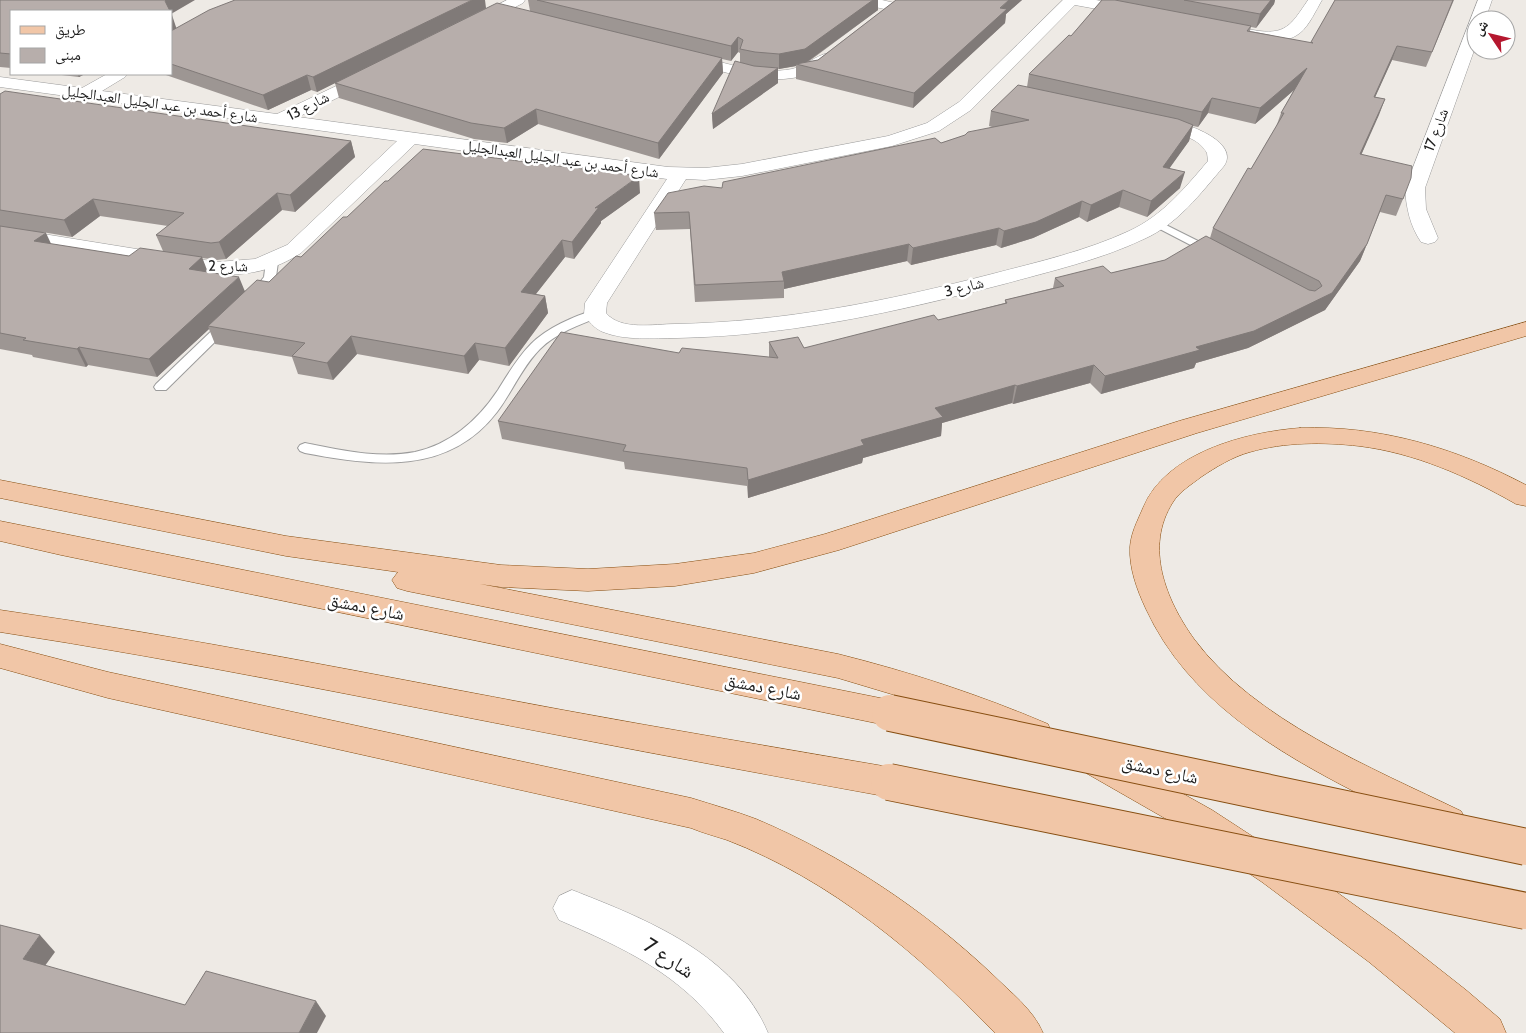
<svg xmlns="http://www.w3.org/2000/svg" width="1526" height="1033" font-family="Cabin,'Noto Naskh Arabic',sans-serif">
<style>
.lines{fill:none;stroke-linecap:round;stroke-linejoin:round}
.lane-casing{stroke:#9b9b9b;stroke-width:2}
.street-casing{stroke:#9b9b9b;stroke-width:1}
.primary-casing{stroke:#874e11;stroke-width:1}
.lane{fill:#fff;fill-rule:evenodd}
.street{fill:#fff;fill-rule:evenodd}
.primary{fill:#f1c6a7;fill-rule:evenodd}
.primary-bridge-casing{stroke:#874e11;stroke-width:38;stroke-linecap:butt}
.primary-bridge{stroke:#f1c6a7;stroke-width:36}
.wall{fill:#9d9693;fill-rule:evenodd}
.shaded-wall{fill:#807a78}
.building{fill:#b7aeab;stroke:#807a78}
.labels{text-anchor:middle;stroke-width:5;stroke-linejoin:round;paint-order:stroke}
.far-street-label{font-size:15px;fill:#1e1e1e;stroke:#fff}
.street-label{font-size:18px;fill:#1e1e1e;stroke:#fff}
.near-street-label{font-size:21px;fill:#1e1e1e;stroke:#fff}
</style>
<rect width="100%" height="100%" fill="#eeeae5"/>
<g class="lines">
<defs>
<g id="lane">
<path d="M1158,221L1216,250L1218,252L1216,254H1208L1154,226L1152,224Z"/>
<path d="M272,259L278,262L276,277L258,300H250L248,297L264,277L266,262Z"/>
<path d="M595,310L599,311L601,314L599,317C579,325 556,333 540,349C522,367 512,392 497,412C448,476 374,466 305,453L300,451L298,448L300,445L305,443C341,450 378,459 415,452C451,444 478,420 498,390C508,374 518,357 531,344C547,328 574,316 595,310Z"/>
<path d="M227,319L233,323L231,326L166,390H156L154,387L156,384L223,320Z"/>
</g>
<g id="street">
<path d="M507,0H525L523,3L480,25H470L467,22L470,19Z"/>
<path d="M854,0H882L899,4L901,7L899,10L894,11L856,3Z"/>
<path d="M1063,0H1096L1140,9L1142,12L1140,15L1135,16L1075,5L971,110L939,131L892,146L742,176L705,180L686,179L607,303L606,313C621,331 654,324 675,324C783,322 888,301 992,274C1038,262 1086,251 1129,231C1162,216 1185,188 1208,161L1207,153C1197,134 1168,132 1149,127L1146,123L1149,119C1167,115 1243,138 1224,166C1200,194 1178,224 1144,239C1100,260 1051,271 1004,284C896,312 789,336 677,338C653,338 626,341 603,332C594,328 589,322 584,314L585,303L667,179L415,144L301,253C275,270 248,276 217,274L0,239V227L217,262L255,259L287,245L397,141L0,87V77L82,88L107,74H127L125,77L102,91L277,114L370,70L376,71L378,75L376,79L298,117L668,167L705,168L742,164L888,136L927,123L959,102Z"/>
<path d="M1308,0H1322C1316,10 1309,26 1300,33C1282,47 1254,40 1234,35L1231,32L1234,29C1241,27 1246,29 1253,30C1286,36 1291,25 1308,0Z"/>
<path d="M1478,0H1492L1485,20H1476V45L1425,188L1426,209L1438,238L1435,242L1428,244L1421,242C1410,226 1406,207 1405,188Z"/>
<path d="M685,52C719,61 757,76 792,69C806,66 815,56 828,53L834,55L836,58C831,66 819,71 810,74C766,88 722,71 679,60L677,57L679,54Z"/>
<path d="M572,890C646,919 735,954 768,1033H724C681,974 624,948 559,920L553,908L559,896Z"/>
</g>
<g id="primary">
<path d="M1526,322V336L1197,433L839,550L754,573L675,586L588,591L501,587L480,584L838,654C910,672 980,695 1048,724L1052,734L1048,744L1036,748L928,705L838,678L407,591L397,588L392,580L398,572L286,556L0,498V480L286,536L501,565L588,569L675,564L754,553L825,534L1179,421Z"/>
<path d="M1300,428C1379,425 1456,448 1526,485V506L1516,504C1467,476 1415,453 1359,446C1324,442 1284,442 1250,452C1232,457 1216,467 1201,477C1192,484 1179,492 1173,502C1144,547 1166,600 1194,639C1254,720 1372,768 1461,811L1467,822L1461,833L1449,838C1419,826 1389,810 1361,795C1275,751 1188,700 1146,609C1137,590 1129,568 1130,547C1131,533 1137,522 1143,508C1165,453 1246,432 1300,428Z"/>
<path d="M0,521L890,700L901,704L906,713L901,722L890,726L61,555L0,541Z"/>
<path d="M0,610C189,637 375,675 563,710C671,730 780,748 889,767L901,772L906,782L901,792L889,797C780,777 671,757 563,736C375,700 189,661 0,632Z"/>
<path d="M0,644L108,672L691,798C713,805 735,811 756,819C843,856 923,909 992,974C1010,992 1033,1009 1043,1033H995C919,954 831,880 727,840C715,836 703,833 691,828L108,698L0,668Z"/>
<path d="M1098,749L1110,753L1212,810L1324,883L1396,935L1466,990L1500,1019L1506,1033H1455L1369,962L1262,882L1175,824L1086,773L1081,763L1086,753Z"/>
</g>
</defs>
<!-- lane casing -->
<use href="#lane" class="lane-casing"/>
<!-- street casing -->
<use href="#street" class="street-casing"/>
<!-- primary casing -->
<use href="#primary" class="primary-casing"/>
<!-- lane -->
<use href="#lane" class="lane"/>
<!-- street -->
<use href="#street" class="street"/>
<!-- primary -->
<use href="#primary" class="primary"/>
<defs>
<g id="primary-bridge">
<path d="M890,713L1526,847"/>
<path d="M889,782L1526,911"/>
</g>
</defs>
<!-- primary-bridge casing -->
<use href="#primary-bridge" class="primary-bridge-casing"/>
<!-- primary-bridge -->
<use href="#primary-bridge" class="primary-bridge"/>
</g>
<!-- wall -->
<g class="wall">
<path d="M0,0L11,11V68L0,67Z"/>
<path d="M528,0H878V10L808,62L818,60L896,0H1022L1006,14L1005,23L913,108L796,79V66L778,69V83L713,129L712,114L740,62V53L738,52L731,61L722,59L723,73L659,159L538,124L507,143L474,139L339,98L335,83L317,92L311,90L268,110L163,74H171V15L176,29L486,8L530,11Z"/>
<path d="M1102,0H1275L1274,4L1256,28L1251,27L1250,31L1311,43L1335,0H1454L1426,67L1392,60L1375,97L1385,99L1361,155L1403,199L1396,216L1380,212L1360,261L1325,310L1248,348L1196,363L1194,368L1101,394L1090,383L1013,404L1012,403L942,423L941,436L863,458L862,463L748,498L747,486L625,469L624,462L502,439L498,421L679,353L769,357V342L804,348L938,320L1005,303V300L1053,288L1055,278L1111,273L1165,260L1210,238L1213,228L1251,169L1276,127L1281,113L1294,90L1255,124L1208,113L1198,127L1193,126L1189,141L1169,168L1180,188L1147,217L1119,207L1087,222L1079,217L1033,238L1001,248L996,245L911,265L907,261L784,289V298L695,302L690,229L656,230L654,213L722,188L941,143L992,127L989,126L991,111L1027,87L1029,74L1071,36Z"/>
<path d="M53,74H85L79,77Z"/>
<path d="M0,94L351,141L355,157L295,212L282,210L226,259L217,260L202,258L207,272L245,291L269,282L301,257L347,217L640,193L601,221V223L574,259L565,257L536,294L545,296L548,313L509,366L479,360L468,374L357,354L333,380L298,374L292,357L215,344L209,329L157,377L88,365L86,367L33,357L32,355L0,349ZM100,216L168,226L156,235L163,251L129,256L51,244L42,232L72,237Z"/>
</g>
<!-- shaded-wall -->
<g class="shaded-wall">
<path d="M166,0H195L171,14V11H168L165,1Z"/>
<path d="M472,0H485L486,8L317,92L313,77Z"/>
<path d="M873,0H878V10L804,64H796V66L779,69V54Z"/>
<path d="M1009,0H1022L1006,14L1005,23L913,108L914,93Z"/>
<path d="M1271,0H1275L1274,4L1256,28L1260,14Z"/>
<path d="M172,15L177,30L171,33V16Z"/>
<path d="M738,37V52L731,61V46Z"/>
<path d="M1397,46L1392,60L1368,113L1374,97Z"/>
<path d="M722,58L723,73L659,159L658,143Z"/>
<path d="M778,68V83L713,129L712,114Z"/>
<path d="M1307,68L1302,83L1255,124L1260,108Z"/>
<path d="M77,74H85L79,77Z"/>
<path d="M307,75L311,90L268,110L263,95Z"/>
<path d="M1212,98L1208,113L1198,127L1202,112Z"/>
<path d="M1385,99L1379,115L1354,171L1360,154Z"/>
<path d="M536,109L538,124L507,143L504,128Z"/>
<path d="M1193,125L1189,141L1159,183L1163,167Z"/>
<path d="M351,141L355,157L295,212L290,195Z"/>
<path d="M1185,172L1180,188L1147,217L1151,201Z"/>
<path d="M639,176L640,193L601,221V223L574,259L572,242L595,208Z"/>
<path d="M1123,190L1119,207L1087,222L1091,205Z"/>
<path d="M277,193L282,210L226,259L219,242Z"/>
<path d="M93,199L100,216L72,237L64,220Z"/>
<path d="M1082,201L1079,217L1033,238L1001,248L1004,231Z"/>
<path d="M999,228L996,245L911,265L913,248Z"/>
<path d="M46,233L54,250L34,241Z"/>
<path d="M562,240L565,257L524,309L521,292Z"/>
<path d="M909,244L907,261L784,289V281L782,272Z"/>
<path d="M1367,244L1360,261L1325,310L1248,348L1196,363L1194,368L1101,394L1105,376L1196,347L1332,293Z"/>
<path d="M202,257L209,275L189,269Z"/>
<path d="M239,277L246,294L208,326L209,329L157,377L149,359Z"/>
<path d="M545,296L548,313L509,366L505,348Z"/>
<path d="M351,336L357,354L333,380L327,363Z"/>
<path d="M475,343L479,360L468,374L464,356Z"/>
<path d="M79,347L88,365L86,367L77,349Z"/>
<path d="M1094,365L1090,383L1013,404L1017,386Z"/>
<path d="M1015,385L1012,403L942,423L941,436L863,458L862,463L748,498V480L861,440L935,408Z"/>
<path d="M40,935L55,952L39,974L23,959Z"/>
<path d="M316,1001L326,1016L317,1033H299Z"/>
</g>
<!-- building -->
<g class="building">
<path d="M0,0H166L165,1L170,11H11V54L0,53Z"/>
<path d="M235,0H472L313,77L307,75L263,95L171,64V31L209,10Z"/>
<path d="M537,0H873L805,49L779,54L755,52L740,49L743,40L738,37L731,46Z"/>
<path d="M896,0H1009L1000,8L1007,9L914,93L796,64L818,60Z"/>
<path d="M1102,0H1115L1251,26L1247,31L1313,43L1311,42L1335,0H1453L1432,52L1397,46L1374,97L1385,99L1360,154L1412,166L1411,178L1403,199L1386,195L1367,244L1332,293L1254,331L1196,347L1200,350L1105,376L1094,365L1017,386L1015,385L935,408L943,417L861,440L864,445L748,480L747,468L623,451L626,445L498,421L561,332L679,353L682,348L778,358L769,342L798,337L804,348L934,315L938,320L1007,303L1005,300L1064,286L1055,278L1103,266L1111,273L1165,260L1206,236L1309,290L1315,291L1322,286L1319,281L1213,228L1248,168L1251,169L1284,113H1281L1307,68L1260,108L1212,98L1202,112L1029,74L1069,35L1071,36Z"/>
<path d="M1184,0H1271L1260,14Z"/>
<path d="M497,3L722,58L658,143L536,109L504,128L471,123L335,83Z"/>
<path d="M735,61L754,66L778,68L712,114Z"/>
<path d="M1018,85L1178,119L1193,125L1163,167L1185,172L1151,201L1123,190L1091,205L1082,201L1036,222L1004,231L999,228L913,248L909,244L782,272L784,281L695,285L689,212L654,213L668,193L704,186L722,188L723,182L935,138L941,143L965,135L968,132L1029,120L991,111Z"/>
<path d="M5,91L351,141L290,195L277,193L219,242L211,243L156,235L184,213L93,199L64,220L0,210V94Z"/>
<path d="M423,149L639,176L595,208L599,207L572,242L562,240L521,292L545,296L505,348L475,343L464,356L351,336L327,363L292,356L305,343L208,326L257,280L269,282L296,256L301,257L343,217H347L385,181H388Z"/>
<path d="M0,226L46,233L34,241L129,256L140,248L202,257L189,269L239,277L149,359L79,347L77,349L23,340L26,338L0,333Z"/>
<path d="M0,925L40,935L23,959L185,1005L206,971L316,1001L299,1033H0Z"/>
</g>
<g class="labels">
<!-- far-street labels -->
<g class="far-street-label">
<text transform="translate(160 104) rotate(8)" y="5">شارع أحمد بن عبد الجليل العبدالجليل</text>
<text transform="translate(308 106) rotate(-27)" y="5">شارع 13</text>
<text transform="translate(1436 130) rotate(-69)" y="5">شارع 17</text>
<text transform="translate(561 159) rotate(8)" y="5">شارع أحمد بن عبد الجليل العبدالجليل</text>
<text transform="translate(228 266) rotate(1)" y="5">شارع 2</text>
<text transform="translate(964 287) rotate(-14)" y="5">شارع 3</text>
</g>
<!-- street labels -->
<g class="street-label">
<text transform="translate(366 607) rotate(11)" y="6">شارع دمشق</text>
<text transform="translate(763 687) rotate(11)" y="6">شارع دمشق</text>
<text transform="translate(1160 770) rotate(12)" y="6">شارع دمشق</text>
</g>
<!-- near-street labels -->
<g class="near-street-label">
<text transform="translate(669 958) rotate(33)" y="7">شارع 7</text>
</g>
</g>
<!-- legend -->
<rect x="10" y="10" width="162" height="65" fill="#ffffff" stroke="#a5a5a5"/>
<rect x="20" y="26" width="25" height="8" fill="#f1c6a7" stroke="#a5a5a5"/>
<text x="55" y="35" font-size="15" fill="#1e1e1e">طريق</text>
<rect x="20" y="48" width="25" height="15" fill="#b7aeab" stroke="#a5a5a5"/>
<text x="55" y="60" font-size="15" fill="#1e1e1e">مبنى</text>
<!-- north arrow -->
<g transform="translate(1491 35) rotate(305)"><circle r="24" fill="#ffffff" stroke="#a5a5a5"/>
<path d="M0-4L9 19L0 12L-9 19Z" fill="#b5172f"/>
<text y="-8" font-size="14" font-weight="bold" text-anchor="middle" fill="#1e1e1e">ش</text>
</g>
</svg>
